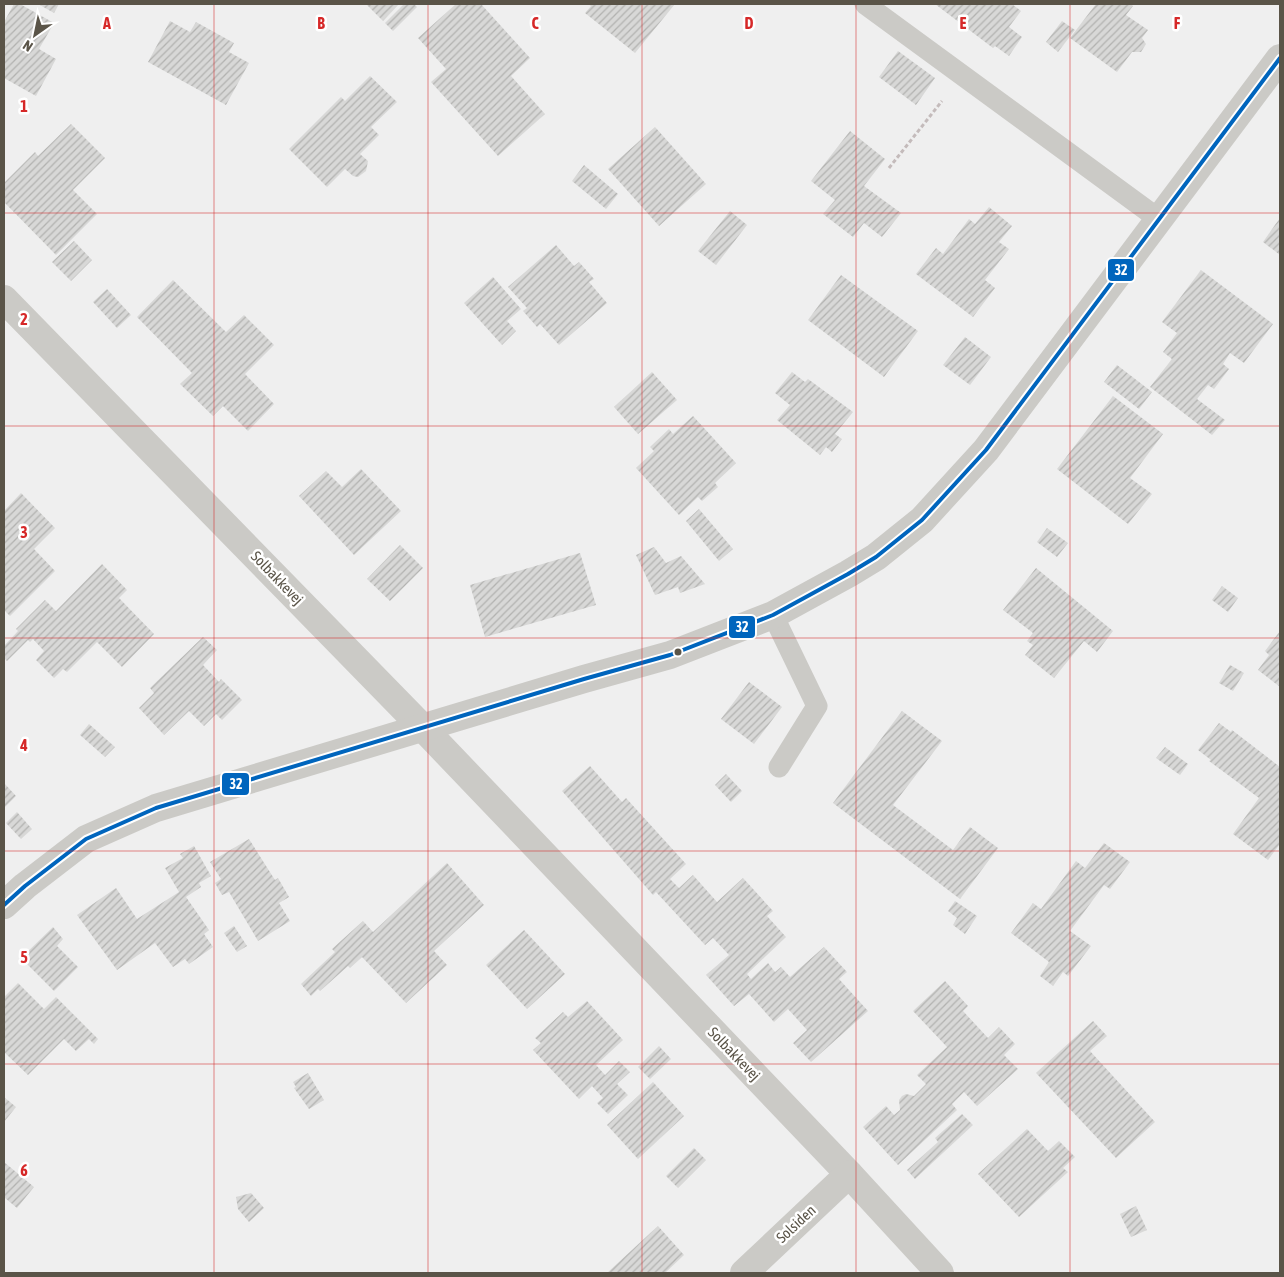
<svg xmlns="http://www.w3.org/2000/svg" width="1284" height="1277" font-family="'Asap Condensed',sans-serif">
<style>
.building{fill:url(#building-hatch)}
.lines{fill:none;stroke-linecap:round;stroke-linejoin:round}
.path{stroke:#c4bbbb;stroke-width:3;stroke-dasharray:4 2.5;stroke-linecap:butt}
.lane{stroke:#cbcac6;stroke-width:21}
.street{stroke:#cbcac6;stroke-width:28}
.bus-1-casing{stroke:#fff;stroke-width:8}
.bus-1{stroke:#0065bd;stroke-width:4}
.grid{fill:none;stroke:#d62828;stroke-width:1;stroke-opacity:0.55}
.bus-dot{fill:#5a5448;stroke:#fff;stroke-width:2}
.labels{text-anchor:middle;stroke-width:5;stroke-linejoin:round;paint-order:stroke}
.street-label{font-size:15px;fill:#5a5448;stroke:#fff}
.grid-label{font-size:16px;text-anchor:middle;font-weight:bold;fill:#d62828;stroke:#fff;stroke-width:5;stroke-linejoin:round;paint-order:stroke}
.line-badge{stroke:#fff;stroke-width:2}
.badge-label{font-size:14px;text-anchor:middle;font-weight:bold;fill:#fff}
</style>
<defs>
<pattern id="building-hatch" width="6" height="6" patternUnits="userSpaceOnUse" patternTransform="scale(1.25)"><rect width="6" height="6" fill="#d8d8d7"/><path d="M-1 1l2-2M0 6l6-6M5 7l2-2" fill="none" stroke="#b2b2b0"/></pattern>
</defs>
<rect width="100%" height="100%" fill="#efefef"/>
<!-- building -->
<g class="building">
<path d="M14,4H20L54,23L39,49L56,59L36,96L4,78V22Z"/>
<path d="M38,4H59L54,13Z"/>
<path d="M366,4H399L383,21Z"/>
<path d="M404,4H414L417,7L393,31L385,23Z"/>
<path d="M456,4H481L530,58L511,76L545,114L498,156L431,82L446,69L418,38Z"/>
<path d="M588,4H675L635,53L585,13L591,6Z"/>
<path d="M935,4H1012L1021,11L1009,27L1022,37L1009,56L995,46L993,48Z"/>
<path d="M1096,4H1131L1133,6L1126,15L1148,30L1142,38L1146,44L1141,52H1132L1117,72L1070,38Z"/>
<path d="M170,21L190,32L196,22L234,43L229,52L249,63L226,105L148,62Z"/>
<path d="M1062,21L1075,30L1058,52L1046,42Z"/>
<path d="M898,51L935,78L916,105L879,77Z"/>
<path d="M370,76L397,102L371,127L379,135L360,154L368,161L366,171L358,177L353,176L345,169L327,187L289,149L341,97L345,101Z"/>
<path d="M71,124L105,158L73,190L97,214L56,255L4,202V183L35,152L38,156Z"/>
<path d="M655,127L706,184L659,226L608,169Z"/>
<path d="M850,131L885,159L864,186L901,213L882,237L864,223L853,237L823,214L835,200L811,181Z"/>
<path d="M584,165L618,194L606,209L572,181Z"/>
<path d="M989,207L1012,226L999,242L1009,249L985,280L995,288L973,317L916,274L936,248L943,254L969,219L975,224Z"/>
<path d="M730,211L747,225L716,265L698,251Z"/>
<path d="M1280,218V255L1263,242Z"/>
<path d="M74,241L92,260L71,281L52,262Z"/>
<path d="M556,245L574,266L579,262L594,279L589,282L607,303L559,345L540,324L537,327L523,311L527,308L508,287Z"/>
<path d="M1201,270L1273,324L1244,363L1230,353L1223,364L1229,369L1214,389L1208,385L1197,399L1225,420L1212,435L1150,387L1172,359L1163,352L1177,333L1162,322Z"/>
<path d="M841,275L918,331L884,377L808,320Z"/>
<path d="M493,277L521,309L507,321L516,331L502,345L464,303Z"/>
<path d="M173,280L226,332L244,315L274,345L245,374L274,404L248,431L223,406L213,416L180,384L192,373L137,317Z"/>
<path d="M107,289L131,315L117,328L93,302Z"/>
<path d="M965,337L991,357L970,385L943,365Z"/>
<path d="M1117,365L1152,392L1139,409L1104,382Z"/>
<path d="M652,372L677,400L638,434L614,407Z"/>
<path d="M792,372L805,382L808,379L853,412L835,434L842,439L832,452L826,447L820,455L777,420L790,405L775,393Z"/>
<path d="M1113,396L1163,434L1130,478L1152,494L1128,524L1057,469Z"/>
<path d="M693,416L736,463L715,483L718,487L702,501L698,497L679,515L636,468L654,451L650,447L669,429L673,434Z"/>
<path d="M361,469L401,511L354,555L299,496L326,471L342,487Z"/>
<path d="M21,493L55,528L34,549L55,571L10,616L4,610V511Z"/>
<path d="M699,509L733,549L719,561L686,521Z"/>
<path d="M1047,528L1068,543L1057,557L1037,542Z"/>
<path d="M400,545L423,568L390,601L367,579Z"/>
<path d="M654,547L666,563L681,556L705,584L680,593L678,587L655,595L636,555Z"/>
<path d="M580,553L596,605L485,637L470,585Z"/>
<path d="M102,564L127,590L119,598L154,634L122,667L97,642L67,672L63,669L54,678L36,660L44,651L33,639L30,642L28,640L7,661L4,658V646L18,631L16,629L45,600L56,611Z"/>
<path d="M1036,568L1113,631L1097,652L1084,641L1054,678L1025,655L1033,645L1027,641L1033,633L1003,610Z"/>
<path d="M1222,586L1238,598L1228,612L1212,600Z"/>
<path d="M1280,631V687L1258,670L1269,655L1265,651Z"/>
<path d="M203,637L217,650L203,665L219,682L221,679L242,700L222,720L216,714L204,726L189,711L164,735L139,708L154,693L150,688Z"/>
<path d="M1230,665L1244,673L1233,691L1219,683Z"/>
<path d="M749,682L782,707L754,744L721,719Z"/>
<path d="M902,711L942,741L893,805L953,850L970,827L998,848L960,899L833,803Z"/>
<path d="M1219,723L1231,732L1232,730L1280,767V844L1268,860L1233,834L1259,798L1209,761L1211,760L1198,750Z"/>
<path d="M89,724L115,747L105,757L80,735Z"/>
<path d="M1165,747L1188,764L1180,775L1156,758Z"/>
<path d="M590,766L622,802L626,798L686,864L670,879L679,888L693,875L717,902L743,878L773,911L767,916L786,937L747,974L751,979L768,963L775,972L781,967L790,977L824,947L847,972L839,979L868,1011L811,1062L793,1043L807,1030L788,1009L774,1022L749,994L734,1006L706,975L729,955L713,938L705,945L656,892L653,895L562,791Z"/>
<path d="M726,774L742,791L731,802L715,785Z"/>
<path d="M4,783L16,796L4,808Z"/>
<path d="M17,812L32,829L21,839L6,823Z"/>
<path d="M249,839L275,880L278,878L289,897L279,903L290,921L258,941L229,892L222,895L215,883L221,879L210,862Z"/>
<path d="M1104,843L1130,862L1110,889L1104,885L1070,931L1091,946L1068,976L1063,972L1053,986L1040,976L1049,962L1011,933L1033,903L1041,909L1076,861L1085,868Z"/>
<path d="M194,846L211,876L199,883L201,887L186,897L209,930L204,934L213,947L189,964L185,959L173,967L155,943L117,970L77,915L116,888L137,919L179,892L165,868L183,858L180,854Z"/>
<path d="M447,863L484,905L434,951L447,965L406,1003L362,957L350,968L348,966L320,991L318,989L311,996L301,984L335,952L332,949L363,921L373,932Z"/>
<path d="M955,901L977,916L965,934L953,925L957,918L948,911Z"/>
<path d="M234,926L247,946L237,952L224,933Z"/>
<path d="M53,927L63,939L57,946L78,967L54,991L21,958Z"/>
<path d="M524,930L565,974L527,1009L486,965Z"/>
<path d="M945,981L968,1006L963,1011L988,1038L999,1027L1015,1044L1004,1055L1018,1069L977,1106L964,1092L952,1104L957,1110L898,1165L863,1127L886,1106L894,1115L900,1110L899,1100L902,1096L906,1094L914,1096L926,1084L917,1075L947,1047L913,1011Z"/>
<path d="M18,983L44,1009L56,997L98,1039L94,1044L89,1039L76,1051L64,1039L28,1075L4,1052V997Z"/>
<path d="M587,1001L623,1040L596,1065L605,1075L619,1061L630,1072L617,1084L628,1095L608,1114L597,1103L603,1098L592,1086L579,1099L533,1050L541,1043L535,1038L563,1012L568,1017Z"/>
<path d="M1093,1021L1107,1036L1090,1051L1155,1122L1116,1158L1036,1073Z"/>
<path d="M659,1046L671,1059L650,1079L638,1067Z"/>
<path d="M308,1073L324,1100L309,1109L294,1088L296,1087L293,1082Z"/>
<path d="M653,1082L684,1116L638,1159L607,1125Z"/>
<path d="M4,1097L16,1107L4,1122Z"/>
<path d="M962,1114L973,1125L915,1179L907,1170L938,1142L935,1138Z"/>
<path d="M1027,1129L1048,1151L1059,1141L1075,1157L1063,1168L1068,1172L1019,1217L978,1174Z"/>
<path d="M694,1148L706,1160L678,1188L666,1176Z"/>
<path d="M4,1162L34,1187L17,1208L5,1198L4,1200Z"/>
<path d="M251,1193L264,1208L249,1222L238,1209L236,1197Z"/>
<path d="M1136,1206L1147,1230L1131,1237L1120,1214Z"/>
<path d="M658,1226L684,1255L665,1273H607Z"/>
</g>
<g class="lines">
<!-- path -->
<path class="path" d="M889,168L942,101"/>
<!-- lane -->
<g class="lane">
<path d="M865,4L1160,220"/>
<path d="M773,615L817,706L779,767"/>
</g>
<!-- street -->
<g class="street">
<path d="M4,299L423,728L849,1174L940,1273"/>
<path d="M4,905L25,886L86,839L156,808L584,679L670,655L773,615L848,574L876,557L922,520L986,450L1280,58"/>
<path d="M744,1273L849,1174"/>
</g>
<defs>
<path id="bus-1" d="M4,905L25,886L86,839L156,808L584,679L670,655L773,615L848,574L876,557L922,520L986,450L1280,58"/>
</defs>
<!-- bus-1 casing -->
<use href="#bus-1" class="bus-1-casing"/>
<!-- bus-1 -->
<use href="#bus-1" class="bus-1"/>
</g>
<!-- grid -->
<path class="grid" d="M214,4V1273M428,4V1273M642,4V1273M856,4V1273M1070,4V1273M4,213H1280M4,426H1280M4,638H1280M4,851H1280M4,1064H1280"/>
<!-- markers -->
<circle class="bus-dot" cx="678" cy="652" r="4.5"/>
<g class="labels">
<!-- street labels -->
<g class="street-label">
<text transform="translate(277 578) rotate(46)" y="5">Solbakkevej</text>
<text transform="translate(734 1054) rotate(46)" y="5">Solbakkevej</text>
<text transform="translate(796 1224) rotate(-43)" y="5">Solsiden</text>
</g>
</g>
<g class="grid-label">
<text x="107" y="29">A</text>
<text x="321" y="29">B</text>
<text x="535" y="29">C</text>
<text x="749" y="29">D</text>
<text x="963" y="29">E</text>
<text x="1177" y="29">F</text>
<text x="24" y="112">1</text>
<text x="24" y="325">2</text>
<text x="24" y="538">3</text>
<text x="24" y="751">4</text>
<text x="24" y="963">5</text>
<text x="24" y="1176">6</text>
</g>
<g class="line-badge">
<rect x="1107" y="258" width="28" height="24" rx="5" fill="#0065bd"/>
<rect x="728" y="615" width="28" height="24" rx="5" fill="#0065bd"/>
<rect x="221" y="772" width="29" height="24" rx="5" fill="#0065bd"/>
</g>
<g class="badge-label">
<text x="1121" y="275">32</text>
<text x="742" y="632">32</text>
<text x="236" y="789">32</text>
</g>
<!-- border -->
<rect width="1284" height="1277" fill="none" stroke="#5a5448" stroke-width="10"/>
<!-- north arrow -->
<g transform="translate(35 35) rotate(213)" stroke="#ffffff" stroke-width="4" paint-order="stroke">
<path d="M0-4L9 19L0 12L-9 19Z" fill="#5a5448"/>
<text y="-8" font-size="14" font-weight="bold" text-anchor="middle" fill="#5a5448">N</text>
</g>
</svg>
